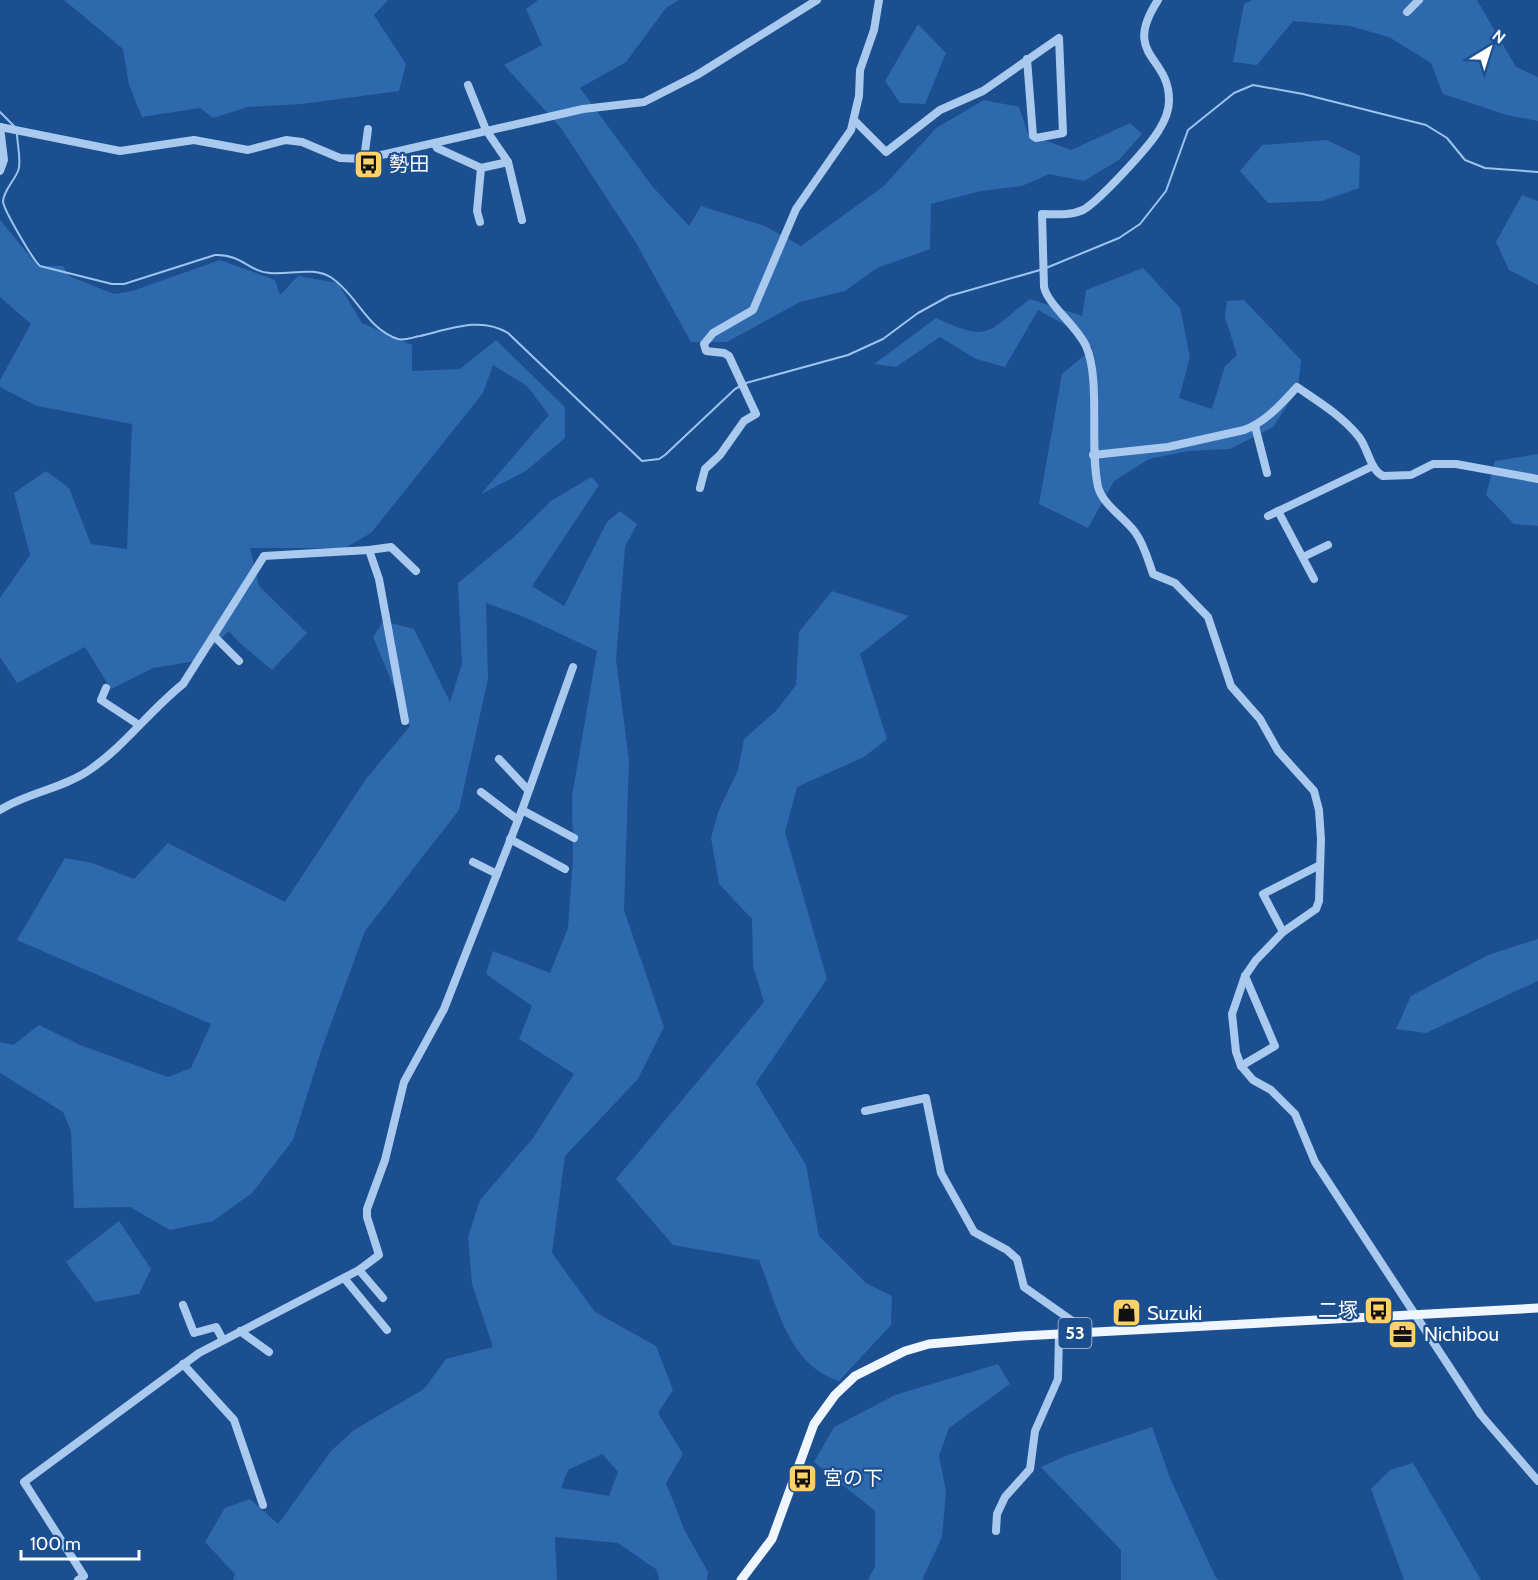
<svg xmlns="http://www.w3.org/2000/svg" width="1538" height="1580" font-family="Cabin,'Noto Sans JP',sans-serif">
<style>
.green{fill:#2e69ad;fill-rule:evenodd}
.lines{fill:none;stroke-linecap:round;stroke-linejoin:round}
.stream{stroke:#9cc4f0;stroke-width:2}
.minor{stroke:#a9c9ee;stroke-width:8}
.major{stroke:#f0f6ff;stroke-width:9}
.labels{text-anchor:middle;stroke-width:4.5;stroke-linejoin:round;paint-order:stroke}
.shield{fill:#1b4f8f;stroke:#bbcadd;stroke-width:1.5}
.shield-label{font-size:18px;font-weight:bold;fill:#fff}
.poi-label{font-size:20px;fill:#fff;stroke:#1b4f8f;text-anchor:start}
</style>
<rect width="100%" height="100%" fill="#1b4f8f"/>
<!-- green -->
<g class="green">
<path d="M64,0H388L374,15L406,64L399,91L302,104L248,107L213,118L200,108L142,117L129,85L123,49Z"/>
<path d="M538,0H679L666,8L626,62L580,88L652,186L689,226L701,206L765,226L801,246L884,186L936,128L984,100L1019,107L1028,134L1071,150L1130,123L1142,134L1119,160L1084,181L1049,174L1022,186L981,191L931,204L930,249L877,268L845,291L800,302L727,342H691L636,243L561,128L504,65L542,45L526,9Z"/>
<path d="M1252,0H1477L1516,67L1538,77V121L1507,115L1443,94L1431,63L1389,37L1350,26L1293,21L1257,65L1233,62L1244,4Z"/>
<path d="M918,24L946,53L925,104L900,103L885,81Z"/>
<path d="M1327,140L1360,156L1359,188L1322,201L1268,203L1240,171L1262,145Z"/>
<path d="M1522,195L1538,201V285L1509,270L1496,242Z"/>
<path d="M0,220L38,266H63L69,276L114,294L132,291L220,260L275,280L280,295L298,276L338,283L362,323L412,345V371L460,369L496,340L565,407V438L526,471L481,494L549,415L527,386L493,365L483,393L371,533L345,548H250L259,586L307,633L272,670L240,643L229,631L197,661L153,668L111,689L85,647L17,683L0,657V598L30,555L14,493L46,471L69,488L91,544L127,549L132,424L37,406L0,387V380L31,324L0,297Z"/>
<path d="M1143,268L1180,308L1190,357L1179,398L1212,409L1225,366L1237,355L1225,317L1227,301L1244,300L1301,360L1298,389L1273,427L1230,449L1189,451L1149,459L1114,481L1088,528L1039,504L1062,374L1093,348L1067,326L1038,310L1005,367L976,359L940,337L896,367L874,364L936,318C990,343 986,333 1030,299L1082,316L1086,290Z"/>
<path d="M1538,454V526L1514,524L1486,495L1495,461Z"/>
<path d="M591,477L599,485L532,586L564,606L607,522L620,511L637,524L625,547L616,659L629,761L624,910L664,1027L638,1079L565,1156L552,1253L595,1312L656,1346L673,1390L658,1413L683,1454L666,1483L685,1531L708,1572L707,1580H659L657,1570L618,1543L555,1537L557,1580H233L235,1574L205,1542L225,1508L250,1499L278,1524L331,1451L354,1430L424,1389L446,1359L493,1347L472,1284L468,1237L480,1200L533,1138L574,1074L519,1039L532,1006L486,974L493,951L550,973L568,928L573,858L572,796L597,651L522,616L486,603L488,679L459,810L365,931L321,1051L293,1140L252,1193L213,1221L170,1230L130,1207L74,1208L71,1131L63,1112L0,1073V1042L13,1045L39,1025L80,1045L168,1077L191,1068L211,1024L17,940L65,858L92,863L134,879L168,843L285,902L366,779L410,726L373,637L383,621L414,629L450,702L462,664L458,583L514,537L551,501ZM602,1454L618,1472L609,1496L561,1488L568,1470Z"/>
<path d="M832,591L909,616L860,654L887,739L864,757L797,787L785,832L827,979L756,1083L806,1165L819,1236L866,1283L892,1296L891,1325L839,1381C788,1365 777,1305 759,1260L673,1245L616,1179L764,1002L753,966L752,919L719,884L711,838L718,812L738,770L744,739L776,711L796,685L799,632Z"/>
<path d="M1538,939V981L1426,1033L1396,1029L1411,996L1488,955Z"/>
<path d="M119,1221L151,1269L139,1294L95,1302L66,1262Z"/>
<path d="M998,1364L1010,1384L949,1428L939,1456L946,1491L942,1537L922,1580H868L875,1566V1511L814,1462L834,1427L895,1395Z"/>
<path d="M1152,1427L1170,1478L1216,1578L1219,1580H1121V1550L1041,1467L1068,1455Z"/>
<path d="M1413,1463L1481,1580H1404L1371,1489L1390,1470Z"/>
</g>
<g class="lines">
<!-- stream -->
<g class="stream">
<path d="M0,112L16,128"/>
<path d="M17,133C17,144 22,162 18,171C14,181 4,190 3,201C3,209 33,260 40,266L112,284H124L215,255C242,254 249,272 270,273C290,275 314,266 332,278C358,296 366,328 398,339C405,341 413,337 420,336C450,329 481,316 508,333L642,461L659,459L665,455L735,389L746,383L848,355L883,339L918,313L949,296L1040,270"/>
<path d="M1046,268L1119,238L1140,224L1166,191L1188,130L1234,93L1253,85L1303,94L1426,125L1447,138L1465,160L1485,168L1538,172"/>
</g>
<!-- minor -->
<g class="minor">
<path d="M1158,0C1121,57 1170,55 1169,101C1169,111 1164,122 1159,130C1149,147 1099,201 1083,210C1070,216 1055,214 1042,214L1044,287C1048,305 1076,325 1086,346C1101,380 1089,445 1098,487C1103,505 1124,517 1135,532C1144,544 1148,560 1153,574L1175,583L1208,617L1231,686L1260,719L1278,751L1314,791L1319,810L1321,839L1319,901L1316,909L1283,932L1256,960L1245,976L1232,1014L1236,1052L1241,1066L1253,1080L1271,1090L1295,1114L1315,1162L1481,1415L1538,1481"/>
<path d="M1407,12L1419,0"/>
<path d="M468,85L486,130L508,162L522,220"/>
<path d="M855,121L886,152L940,110L983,91L1059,38L1063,133L1036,138L1033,136L1027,59"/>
<path d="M0,127L120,151L194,140L248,150L286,140L302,142L340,158L364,159L583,109L644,102L697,75L817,0"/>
<path d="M0,127L4,160L0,171"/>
<path d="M434,143L437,148L481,168L508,162"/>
<path d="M364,159L368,129"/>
<path d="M480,222L477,211L481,168"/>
<path d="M1255,426L1267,473"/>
<path d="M1093,455L1168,447L1244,430C1266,422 1281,404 1297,387C1319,402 1342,416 1359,437C1368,448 1370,470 1383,476L1411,475L1433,464H1456L1538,479"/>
<path d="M700,488L705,469L720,455L744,421L756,414L729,356L724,353L706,351L704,344L713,333L753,310L796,209L851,130L859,96L860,70L874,30L879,0"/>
<path d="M1278,511L1314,579"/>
<path d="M1268,516L1373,466"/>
<path d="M1303,557L1328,545"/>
<path d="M214,636L239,661"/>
<path d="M106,688L101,700L139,725"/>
<path d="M405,721L379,579L369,550L391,547L416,571"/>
<path d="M499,759L528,790"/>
<path d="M481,792L518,820"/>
<path d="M0,810C26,793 61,789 88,771C124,747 149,711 183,684L264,556L369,550"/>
<path d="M522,810L574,838"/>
<path d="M510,839L565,869"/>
<path d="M473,862L497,874"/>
<path d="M1283,932L1263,894L1320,865"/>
<path d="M1241,1066L1275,1046L1245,976"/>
<path d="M865,1111L926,1098L941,1173L974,1232L1007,1250L1017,1259L1024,1287L1088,1332"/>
<path d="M359,1270L383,1298"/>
<path d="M344,1278L387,1330"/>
<path d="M183,1305L194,1333L216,1327L223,1340"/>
<path d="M240,1331L269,1352"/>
<path d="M183,1364L234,1420L263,1505"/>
<path d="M996,1531L997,1514L1005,1497L1030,1469L1035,1431L1058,1379L1059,1334"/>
<path d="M78,1580L84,1576L24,1482L199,1353L359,1270L379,1255L367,1217V1209L385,1160L404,1082L444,1009L522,810L573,667"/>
</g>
<!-- major -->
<path class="major" d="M741,1580L772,1539L814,1424L835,1395L855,1376L905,1351L929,1344L1022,1336L1538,1308"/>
</g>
<!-- icons -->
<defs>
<symbol id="bus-square" viewBox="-11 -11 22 22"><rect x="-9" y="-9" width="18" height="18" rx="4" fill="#ffd166" stroke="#1b4f8f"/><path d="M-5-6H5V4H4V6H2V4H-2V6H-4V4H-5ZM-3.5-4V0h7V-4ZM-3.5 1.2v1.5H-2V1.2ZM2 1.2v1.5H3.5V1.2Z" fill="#111"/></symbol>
<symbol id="shop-square" viewBox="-11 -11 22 22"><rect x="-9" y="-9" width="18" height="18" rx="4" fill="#ffd166" stroke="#1b4f8f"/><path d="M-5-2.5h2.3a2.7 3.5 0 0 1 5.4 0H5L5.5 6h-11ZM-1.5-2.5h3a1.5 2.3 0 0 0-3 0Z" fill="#111"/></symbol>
<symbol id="office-square" viewBox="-11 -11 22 22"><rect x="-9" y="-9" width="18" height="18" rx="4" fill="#ffd166" stroke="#1b4f8f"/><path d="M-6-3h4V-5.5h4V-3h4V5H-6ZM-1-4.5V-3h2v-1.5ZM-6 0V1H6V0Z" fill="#111"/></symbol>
</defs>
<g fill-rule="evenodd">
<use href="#bus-square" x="352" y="148" width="33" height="33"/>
<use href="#bus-square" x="1362" y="1294" width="33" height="33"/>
<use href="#shop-square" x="1110" y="1296" width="33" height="33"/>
<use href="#office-square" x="1386" y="1318" width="33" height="33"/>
<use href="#bus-square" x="786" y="1462" width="33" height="33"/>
</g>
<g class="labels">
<!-- shield labels -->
<rect class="shield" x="1058.5" y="1318" width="33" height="30" rx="4.5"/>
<g class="shield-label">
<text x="1075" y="1339">53</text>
</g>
<!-- poi labels -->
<g class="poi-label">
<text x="389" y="171">勢田</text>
<text x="1358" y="1317" text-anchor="end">二塚</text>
<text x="1147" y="1320">Suzuki</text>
<text x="1424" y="1341">Nichibou</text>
<text x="823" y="1485">宮の下</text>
</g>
</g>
<!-- north arrow -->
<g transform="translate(1490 48) rotate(38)" stroke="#1b4f8f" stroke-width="4.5" paint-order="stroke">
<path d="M0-4.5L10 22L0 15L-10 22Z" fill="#ffffff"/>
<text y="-9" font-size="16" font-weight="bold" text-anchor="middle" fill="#ffffff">N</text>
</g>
<!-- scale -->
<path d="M21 1550v9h118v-9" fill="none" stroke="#ffffff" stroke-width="3"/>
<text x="30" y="1550" font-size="18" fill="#ffffff" stroke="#1b4f8f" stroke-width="4.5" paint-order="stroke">100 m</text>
</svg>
